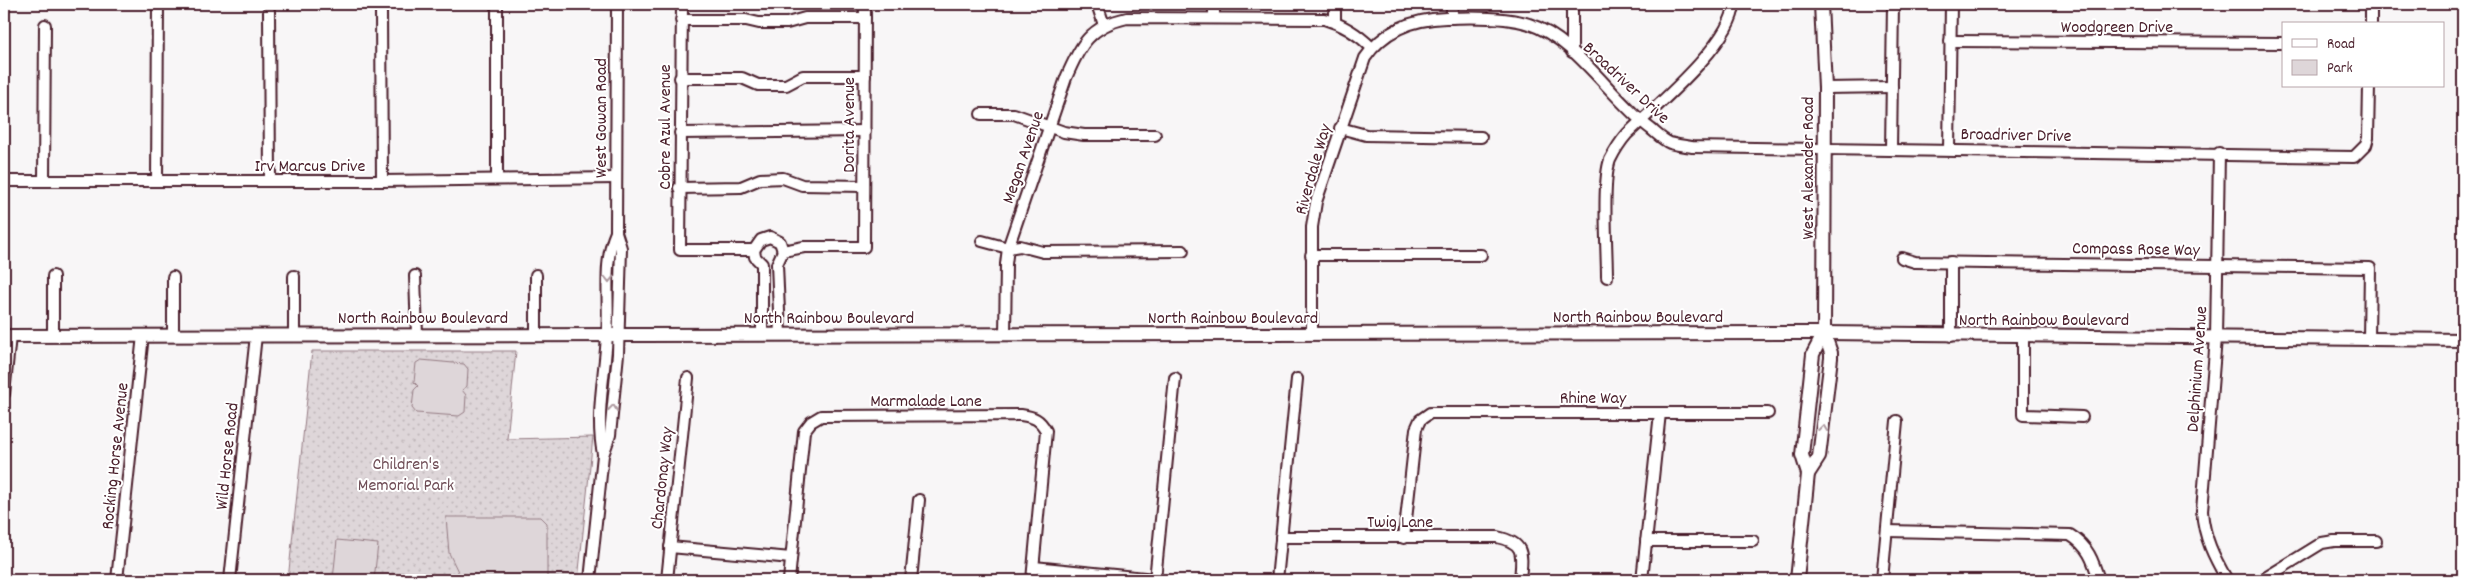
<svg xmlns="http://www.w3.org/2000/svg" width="2467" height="584" font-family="Dekko,sans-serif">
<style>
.green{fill:url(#green-dots);stroke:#947a82}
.pitch{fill:#ded6d9;stroke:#947a82}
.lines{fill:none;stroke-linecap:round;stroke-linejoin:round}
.minor-casing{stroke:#4a1f2b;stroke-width:14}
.major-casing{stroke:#4a1f2b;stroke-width:16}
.minor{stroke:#fff;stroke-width:10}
.major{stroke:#fff;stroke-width:12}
.oneway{stroke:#ae9aa0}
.labels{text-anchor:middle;stroke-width:4;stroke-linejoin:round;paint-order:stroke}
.street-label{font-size:18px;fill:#4a1f2b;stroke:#fff}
.park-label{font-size:18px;fill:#6f4d56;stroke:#fff}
</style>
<defs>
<pattern id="green-dots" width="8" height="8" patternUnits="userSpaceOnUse" patternTransform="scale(1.25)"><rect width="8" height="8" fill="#ded6d9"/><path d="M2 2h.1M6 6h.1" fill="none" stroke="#c0b7ba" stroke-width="1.8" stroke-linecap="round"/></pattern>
</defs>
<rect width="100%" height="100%" fill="#f8f6f7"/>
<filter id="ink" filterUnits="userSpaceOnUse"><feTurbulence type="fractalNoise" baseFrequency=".02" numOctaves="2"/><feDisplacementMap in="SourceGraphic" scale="10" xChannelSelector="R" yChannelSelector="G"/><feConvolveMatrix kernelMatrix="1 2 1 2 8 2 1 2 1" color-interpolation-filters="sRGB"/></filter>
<g filter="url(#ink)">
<!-- green -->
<path class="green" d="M312,351H516L507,439L593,437L578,580H288Z"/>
<!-- pitch -->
<g class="pitch">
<path d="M421,360L464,364L468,369L467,386L462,390L466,395L465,412L459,416L416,413L412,408L414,390L418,386L414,382L416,363Z"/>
<path d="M446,517H541L547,523V580H462L449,553Z"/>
<path d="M337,540L378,544L374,580H333Z"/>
</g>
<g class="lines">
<defs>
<g id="minor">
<path d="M497,4V178"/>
<path d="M682,4L680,250H754"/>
<path d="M1097,4L1104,25"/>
<path d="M1214,4V18"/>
<path d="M1335,4V22"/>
<path d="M1452,4V18"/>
<path d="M269,11L270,181"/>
<path d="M381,11L382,181"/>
<path d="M681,20H746L759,23H787L805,18H865"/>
<path d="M2371,24V4"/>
<path d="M1950,41L2283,43"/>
<path d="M1572,52V4"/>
<path d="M680,78H742L758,85H786L803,76H865"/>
<path d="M1825,88L1892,87"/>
<path d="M981,114H1014L1064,132L1084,135H1155"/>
<path d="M1340,128L1366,135L1481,137"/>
<path d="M680,133L865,131"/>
<path d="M1891,149L1893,4"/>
<path d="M1949,150L1951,4"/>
<path d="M2219,153L2216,338L2202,511C2204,538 2214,557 2227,580"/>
<path d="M4,181H382L616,178"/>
<path d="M44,181L45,25"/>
<path d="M157,181L158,4"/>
<path d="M679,188L741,187L760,179L783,178L802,185L864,186"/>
<path d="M982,241L1008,248L1020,246L1043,252L1183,251"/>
<path d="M754,250L755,257L762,264V335"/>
<path d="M754,250L761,240L770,237L780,242L783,251"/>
<path d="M783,251L804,247H864L865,4"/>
<path d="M1311,255H1481"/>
<path d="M1902,258L1915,262L2370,268L2369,339"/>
<path d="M536,275V334"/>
<path d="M415,276L417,335"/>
<path d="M173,277V335"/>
<path d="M1607,277C1607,251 1602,181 1610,160C1615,150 1620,142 1627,134C1655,107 1733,42 1734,4"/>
<path d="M1312,334V227L1316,202L1365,58C1384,30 1413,19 1446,18C1470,17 1506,16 1529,24C1575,38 1612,100 1651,129C1657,134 1663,140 1670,143C1677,145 1685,146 1692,147L2354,157L2366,145L2368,138L2369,86"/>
<path d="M294,335V276"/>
<path d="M780,335L777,264L783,251"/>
<path d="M1005,335L1006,264L1008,248L1066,78C1080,45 1090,26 1127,18L1324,19C1342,24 1359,35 1372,48"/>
<path d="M53,336V276"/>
<path d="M1951,336V262"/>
<path d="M2023,336V415L2082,417"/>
<path d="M4,394L10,336"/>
<path d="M603,454C595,415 605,375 607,335C610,301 602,263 616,232"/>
<path d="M1887,531L2070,535C2088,546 2093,560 2099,580"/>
<path d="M1281,537H1497C1526,543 1522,555 1520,580"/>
<path d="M1404,538L1416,429L1420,420L1430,413H1768"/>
<path d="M1646,541H1753"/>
<path d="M670,547L791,558"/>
<path d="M1034,567L1155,579"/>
<path d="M117,580L143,335"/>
<path d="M230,580L256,335"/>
<path d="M590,580L603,455L610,435L618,354L621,248L616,232L617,4"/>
<path d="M667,580L688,378"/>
<path d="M789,580L804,431L811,422L821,416L1021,415C1034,417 1040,419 1046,431L1032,580"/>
<path d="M911,580L919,500"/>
<path d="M1155,580L1175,378"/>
<path d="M1277,580L1297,379"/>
<path d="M1642,580L1660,413"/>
<path d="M1882,580L1897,421"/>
<path d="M2262,580L2322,543L2334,541H2376"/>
</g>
<g id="major">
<path d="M4,336L1824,333L2463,340"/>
<path d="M1808,474L1819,457L1831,358V353L1824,333L1825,88L1821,4"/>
<path d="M1797,580L1808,474L1802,455L1813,354L1824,333"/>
</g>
</defs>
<!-- minor casing -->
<use href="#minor" class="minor-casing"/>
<!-- major casing -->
<use href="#major" class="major-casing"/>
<!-- minor -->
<use href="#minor" class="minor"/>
<!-- major -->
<use href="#major" class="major"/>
</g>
<!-- one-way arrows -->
<defs><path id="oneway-chevron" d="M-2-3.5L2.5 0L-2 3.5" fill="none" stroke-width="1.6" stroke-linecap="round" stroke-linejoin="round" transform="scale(1.25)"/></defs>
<g class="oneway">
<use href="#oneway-chevron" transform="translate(609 279) rotate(90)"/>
<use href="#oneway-chevron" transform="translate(613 408) rotate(-84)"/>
<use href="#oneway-chevron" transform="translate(1823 428) rotate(-83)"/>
</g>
</g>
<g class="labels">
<!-- street labels -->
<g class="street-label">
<text x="2117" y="32">Woodgreen Drive</text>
<text transform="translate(1627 82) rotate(43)" y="6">Broadriver Drive</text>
<text transform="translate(600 118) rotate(-90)" y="6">West Gowan Road</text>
<text transform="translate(848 125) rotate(-90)" y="6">Dorita Avenue</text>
<text transform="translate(664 127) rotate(-90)" y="6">Cobre Azul Avenue</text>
<text transform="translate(2016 134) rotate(1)" y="6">Broadriver Drive</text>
<text transform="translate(1022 157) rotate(-71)" y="6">Megan Avenue</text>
<text x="310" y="171">Irv Marcus Drive</text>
<text transform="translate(1807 168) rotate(-90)" y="6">West Alexander Road</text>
<text transform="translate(1312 169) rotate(-74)" y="6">Riverdale Way</text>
<text transform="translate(2136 248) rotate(1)" y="6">Compass Rose Way</text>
<text x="1638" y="322">North Rainbow Boulevard</text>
<text x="423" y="323">North Rainbow Boulevard</text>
<text x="829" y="323">North Rainbow Boulevard</text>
<text x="1233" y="323">North Rainbow Boulevard</text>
<text x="2044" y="325">North Rainbow Boulevard</text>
<text transform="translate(2196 369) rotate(-86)" y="6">Delphinium Avenue</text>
<text x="1593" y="403">Rhine Way</text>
<text x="926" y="406">Marmalade Lane</text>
<text transform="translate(114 456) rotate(-84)" y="6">Rocking Horse Avenue</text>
<text transform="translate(226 456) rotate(-84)" y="6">Wild Horse Road</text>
<text transform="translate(661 478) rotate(-84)" y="6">Chardonay Way</text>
<text x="1400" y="527">Twig Lane</text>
</g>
<!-- park labels -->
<g class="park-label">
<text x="406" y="469">Children's<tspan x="406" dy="21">Memorial Park</tspan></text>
</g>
</g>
<!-- margin -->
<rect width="2467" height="584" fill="none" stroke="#fff" stroke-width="20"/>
<rect x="10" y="10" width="2447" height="564" fill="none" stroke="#4a1f2b" stroke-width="2" filter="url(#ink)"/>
<!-- legend -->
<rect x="2282" y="22" width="162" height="65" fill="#ffffff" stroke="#b7a5aa"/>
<rect x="2292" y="39" width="25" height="8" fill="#ffffff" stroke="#b7a5aa"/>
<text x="2327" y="48" font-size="15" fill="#4a1f2b">Road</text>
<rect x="2292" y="60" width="25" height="15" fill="#ded6d9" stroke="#b7a5aa"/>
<text x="2327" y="72" font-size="15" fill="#4a1f2b">Park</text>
</svg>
